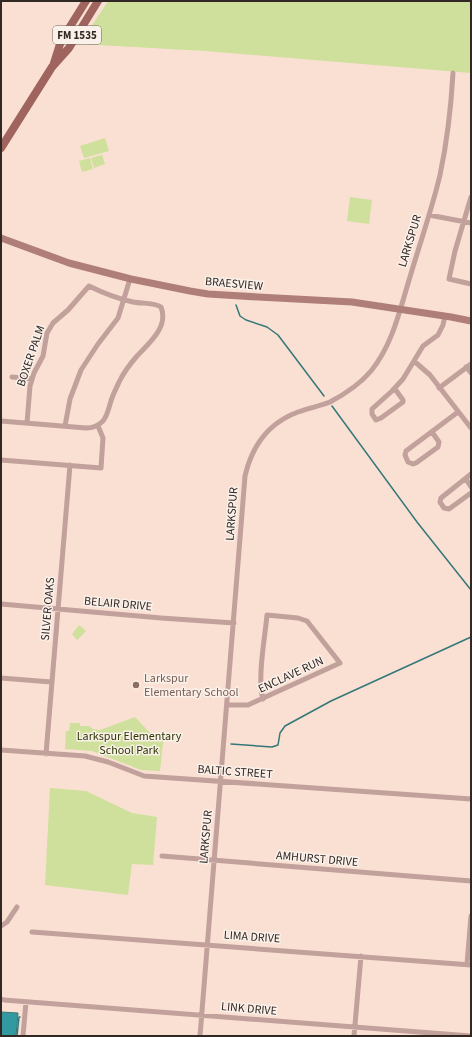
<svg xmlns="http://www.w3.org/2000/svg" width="472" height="1037" font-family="'Source Sans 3',sans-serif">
<rect width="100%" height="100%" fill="#fae0d2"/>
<path fill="#cee09b" d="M108,1H471V73L205,51L80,44Z
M105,138L109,151L84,158L80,146Z
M102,155L105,164L94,168L91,158Z
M90,158L93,169L82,172L79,161Z
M350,197L372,200L369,224L347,221Z
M79,625L86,631L77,640L72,634Z
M135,717L151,734H164L160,771L141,770L92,751L65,749L66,731H69L70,723H80V726H89L93,729L100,730Z
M50,788L86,791L132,813L157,817L153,865L132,864L128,895L45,885Z"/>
<path fill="#3399a0" stroke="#33777a" d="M1,1012L18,1013L16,1036H1Z"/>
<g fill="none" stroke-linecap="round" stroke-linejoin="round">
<path stroke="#33777a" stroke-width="1.5" d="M236,305L240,316L246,320L267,327L278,335L324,396
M332,406L417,522L471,590
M231,744L272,747L278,745L280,733L285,726L331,701L471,637
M17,1036L19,1017H20"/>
<path stroke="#c2a09c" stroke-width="5" d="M471,197L455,251L449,279L471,284
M429,215L471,223
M414,361L430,375L471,428
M466,367L471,373
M12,377L32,379
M439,388L471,364
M395,389L403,400V402L381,418L376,420L372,414V409L392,391L403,379L423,346L438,335L443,325L445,316
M1,421L86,428C93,428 98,426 103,421C108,415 109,406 112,398C114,392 117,387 119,382C124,372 130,364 137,356C149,343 169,327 161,307C154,302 142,304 133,302C115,298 105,294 89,286L68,310L53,323L47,333L43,356L34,373L30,386L27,423
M65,426L70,399L81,370L98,344L118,318L130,279
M432,432L439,442L438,447L416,463L413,464L408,462L405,455L406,451L458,412
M1,460L101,468L103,438L98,426
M471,474L441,498L440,502L444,508L449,509L471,493
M466,479L471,487
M1,604L161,618L234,623
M1,678L51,682
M227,705H248L340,663L307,621L298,618L267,615C265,637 257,679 263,699
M1,750L85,756L108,762L144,776L471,799
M46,754L70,465
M162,856L471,881
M1,926L7,922L17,907
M32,932L471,965
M467,964L471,916
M1,999L4,1000L471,1036
M23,1036L26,1002
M200,1036L245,476C252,446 268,423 298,412C309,408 320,406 330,402C345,394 360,384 371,371C393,344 400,309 410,277C420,243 432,209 440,175C447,142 451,108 453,73
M354,1036L361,956"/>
<path stroke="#af7e79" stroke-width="7" d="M1,238L69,263L131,279L190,291L208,294L258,297L352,302L451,317L471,321"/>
<path stroke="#a0645f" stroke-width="8" d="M54,63L61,41L86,1
M1,148L52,67L69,48L98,1"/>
</g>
<circle fill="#8d6e63" stroke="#fbf1eb" stroke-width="1.5" cx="136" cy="685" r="4"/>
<g text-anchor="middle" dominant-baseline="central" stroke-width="3" stroke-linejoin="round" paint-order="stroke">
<rect fill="#fbf1eb" stroke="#6e645f" stroke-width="1" x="53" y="26" width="48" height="18" rx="3"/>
<g font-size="11" font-weight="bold" fill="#322823">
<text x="77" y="35">FM 1535</text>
</g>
<g font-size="12" fill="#322823" stroke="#fbf1eb">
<text transform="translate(410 241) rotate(-73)">LARKSPUR</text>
<text transform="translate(234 284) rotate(5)">BRAESVIEW</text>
<text transform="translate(31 356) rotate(-71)">BOXER PALM</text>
<text transform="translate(232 514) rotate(-86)">LARKSPUR</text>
<text transform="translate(118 604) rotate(5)">BELAIR DRIVE</text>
<text transform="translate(48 609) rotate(-85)">SILVER OAKS</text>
<text transform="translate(291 675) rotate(-25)">ENCLAVE RUN</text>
<text transform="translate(235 772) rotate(4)">BALTIC STREET</text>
<text transform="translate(206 837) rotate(-85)">LARKSPUR</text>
<text transform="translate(317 859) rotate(5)">AMHURST DRIVE</text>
<text transform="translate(252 937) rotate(4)">LIMA DRIVE</text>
<text transform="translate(249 1009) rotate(5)">LINK DRIVE</text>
</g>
<g font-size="12" fill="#785e54" stroke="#fbf1eb" text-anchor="start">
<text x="144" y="678">Larkspur<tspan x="144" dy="14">Elementary School</tspan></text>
</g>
<g font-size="12" fill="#2c3601" stroke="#fbf1eb">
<text x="129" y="736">Larkspur Elementary<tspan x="129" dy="14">School Park</tspan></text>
</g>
</g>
<rect width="472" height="1037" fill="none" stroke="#322823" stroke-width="4"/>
</svg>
